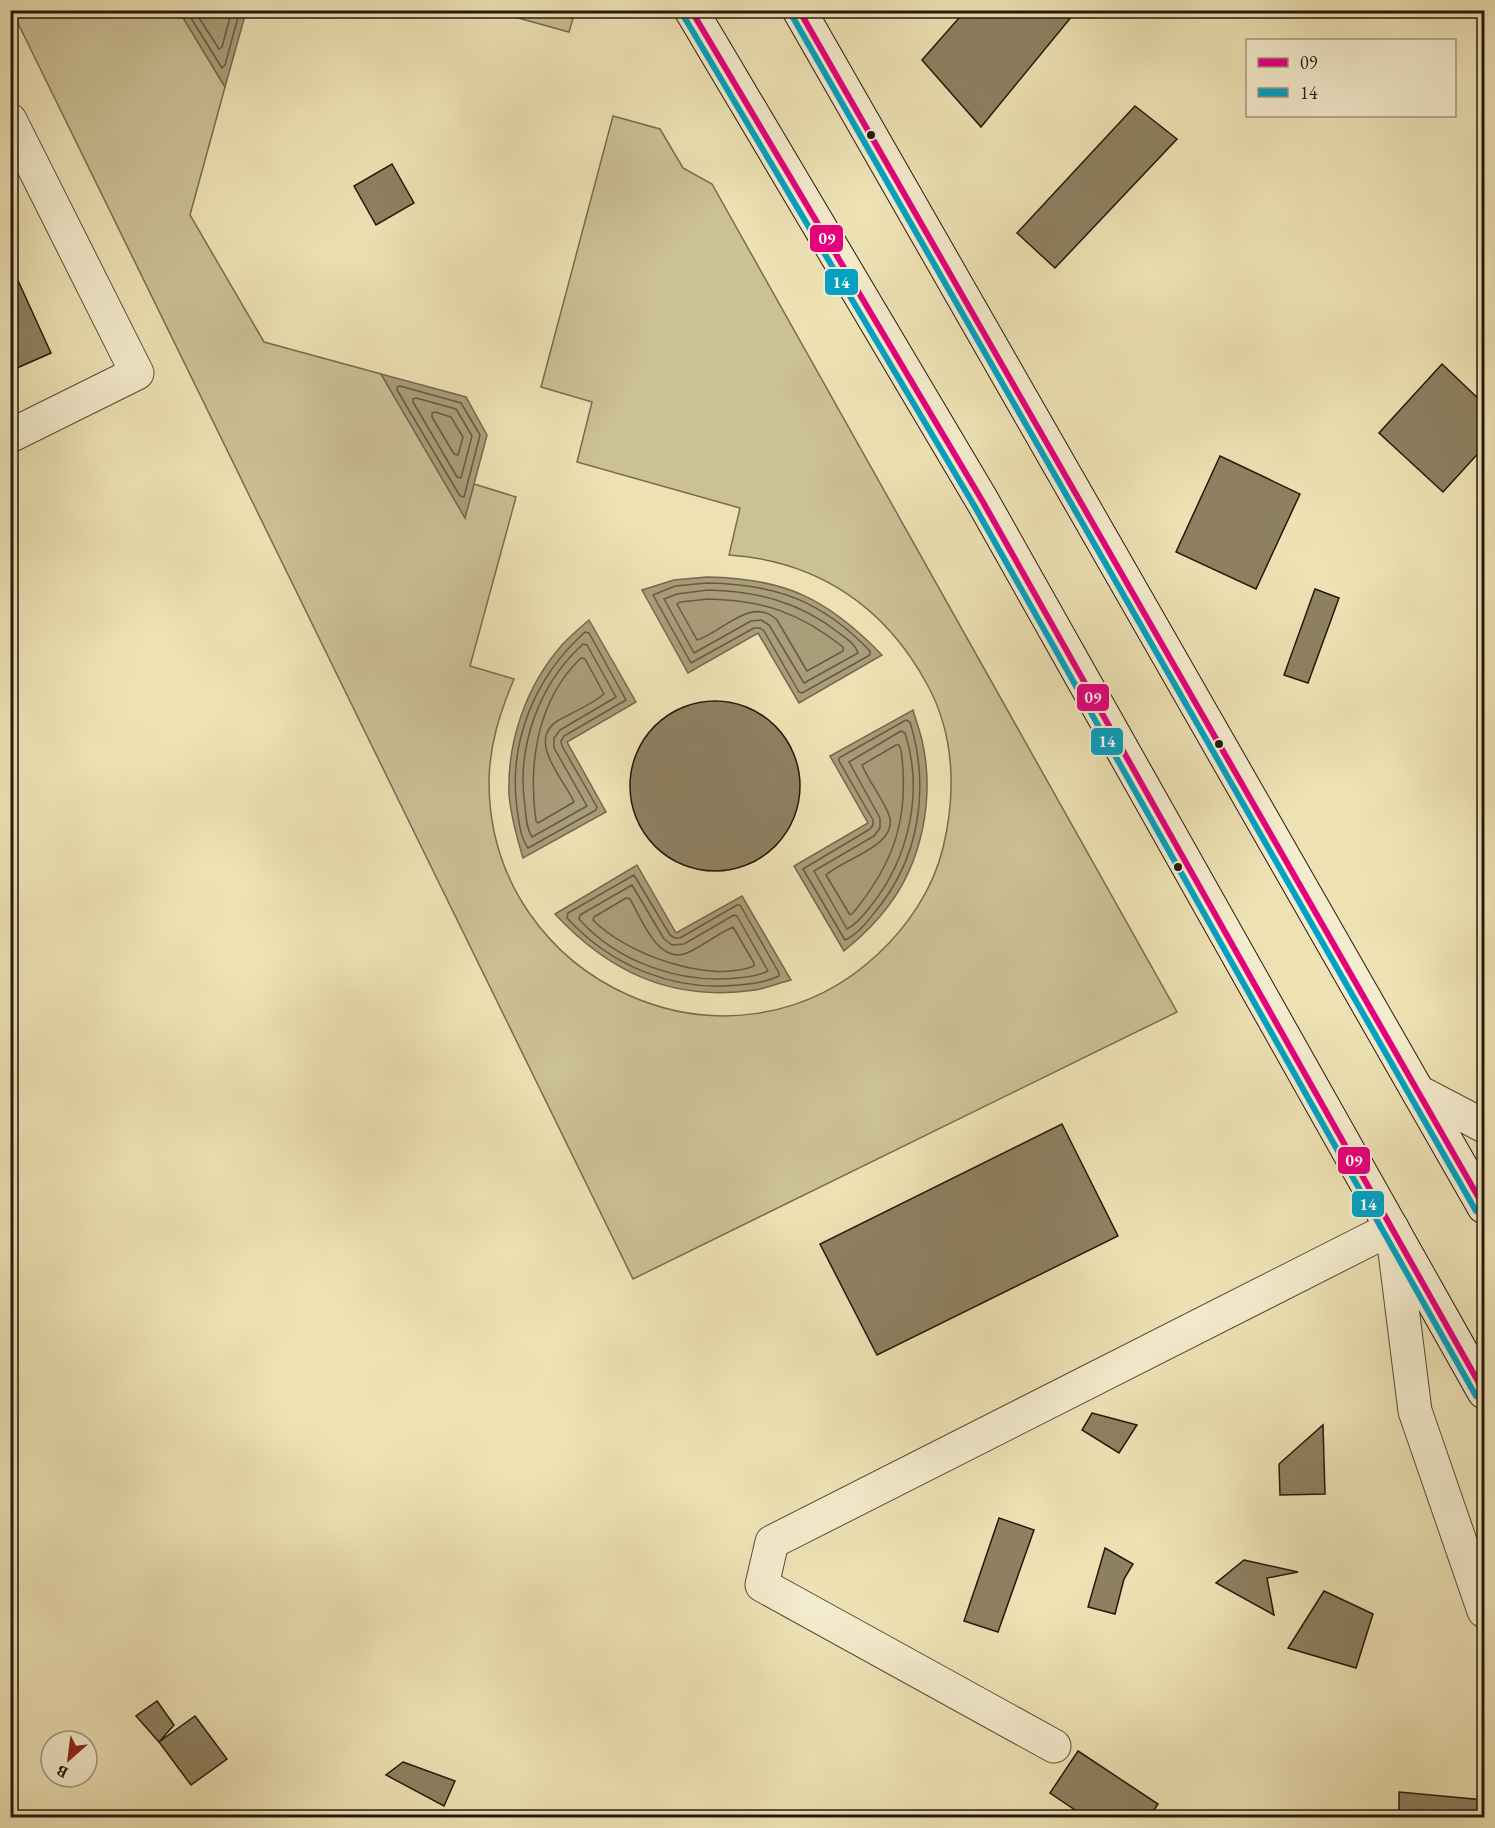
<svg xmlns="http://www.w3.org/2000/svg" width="1495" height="1828" font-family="'EB Garamond',serif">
<rect width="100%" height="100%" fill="#eee2b4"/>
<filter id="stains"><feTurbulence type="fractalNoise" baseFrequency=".00333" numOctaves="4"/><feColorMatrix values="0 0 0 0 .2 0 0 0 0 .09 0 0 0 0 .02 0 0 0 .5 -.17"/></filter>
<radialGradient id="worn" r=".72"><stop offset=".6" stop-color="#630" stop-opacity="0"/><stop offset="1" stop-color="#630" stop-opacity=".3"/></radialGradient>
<path fill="#ccc097" stroke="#786c50" stroke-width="1.5" d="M12,11H179L225,87L190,215L264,342L381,374L465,517L474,484L516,497L470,666L514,679C500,712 489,746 489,783C490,983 731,1092 878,954C908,926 933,889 943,848C956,794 955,736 928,686C886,607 818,561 729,555L740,508L577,462L592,402L541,387L613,116L660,129L683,168L712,184L1177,1012L633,1279Z
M493,11H575L569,32Z"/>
<path fill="#aa9d7a" stroke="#75684d" stroke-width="1.5" d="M244,10L246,12L225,87L179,11Z
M381,374L466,397L487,435L465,518Z
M707,577C785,578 828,599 882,655L799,703L758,633L688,673L642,590L674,580Z
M589,620L636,702L567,742L606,812L523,858C517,838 511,817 509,795C507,741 526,686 562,645C570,636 580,628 589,620Z
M913,710C916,721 921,733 923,745C934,799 922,861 889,905C876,923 861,937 844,951L794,866L868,823L830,756Z
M637,865L676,933L742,896L791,980C779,983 767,988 755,990C673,1002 610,973 555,914Z"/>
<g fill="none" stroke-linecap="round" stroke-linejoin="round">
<path stroke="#685a42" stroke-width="1.5" d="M186,10L222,68L225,65L240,10
M194,10L219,49L222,47L232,10
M400,386L461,403L480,435L464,497L460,496L397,390V387Z
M416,398L456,409L472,436L461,478L457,477L413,402V399Z
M435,412L451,417L463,437L458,455L454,454L432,417V413Z
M707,583C776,584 822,601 870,651V655L802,693L799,692L764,631L760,628H754L691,663L653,595L675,586Z
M708,590C756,591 800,602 839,633C846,638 855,644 858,653L804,683L769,625L761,620L751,621L694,653L664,599L677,594Z
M708,599C763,600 800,613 843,647V651L807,671L777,620C752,595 721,633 697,640L677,604L680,602Z
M585,632L589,633L626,700L564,736L561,741L562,746L597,807L596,810L528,848C520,837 519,821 517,809C508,741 535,677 585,632Z
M583,644L587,645L616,697L560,730L554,738V748L587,806L532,837C526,828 526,816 525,806C516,747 539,684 583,644Z
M581,658L585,659L604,694C591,705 573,712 559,720C525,740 564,779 574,802L538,823L536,821C528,764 537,700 581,658Z
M906,720L910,722C930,788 920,858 875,912C867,922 857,935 845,940L803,869L870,829L873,825V820L839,761V758Z
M901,731L905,733C924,792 909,859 870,907C864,915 857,924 847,929L814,871L874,836L880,828V818L849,762Z
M896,745H899L901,750C910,816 895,862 853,913L850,915L826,875C843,859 900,845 889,815C882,797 869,782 862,765Z
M634,875L670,935L675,938H680L737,905H740L779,973V976C767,982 753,984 739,985C674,992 611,966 567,918L568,913Z
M632,885L664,939L672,945L684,944L734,915L737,916L768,971C758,976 748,977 737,978C680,984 617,962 579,919L580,915Z
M626,898L630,899C641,918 658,965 687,953C703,946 717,934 733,927L754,963V966C709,984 626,954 593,920L594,917Z"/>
</g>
<path fill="#8e8162" stroke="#25180a" stroke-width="1.5" d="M966,10H1077L981,127L922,60Z
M1135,106L1177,139L1055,268L1017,233Z
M392,164L414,203L376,225L354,186Z
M10,263L51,353L10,371Z
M1442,364L1484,404V447L1443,492L1379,433Z
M1220,456L1300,494L1256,589L1176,552Z
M1315,589L1339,598L1308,683L1284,675Z
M630 786a85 85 0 1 1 170 0a85 85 0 1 1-170 0Z
M1062,1124L1118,1236L877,1355L820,1244Z
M1092,1413L1137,1425L1119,1453L1082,1430Z
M1323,1425L1325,1494L1280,1495L1279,1464Z
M999,1518L1034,1530L998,1632L964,1621Z
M1105,1548L1133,1564L1124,1579L1115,1614L1088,1607Z
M1244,1560L1298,1572L1267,1578L1274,1615L1216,1583Z
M1324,1591L1373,1614L1356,1668L1288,1648Z
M157,1701L174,1725L159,1742L136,1716Z
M195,1716L227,1759L191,1785L159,1742Z
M1078,1751L1158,1804L1149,1818H1087L1050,1793Z
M403,1762L455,1781L444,1806L386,1775Z
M1399,1792L1484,1800V1818H1399Z"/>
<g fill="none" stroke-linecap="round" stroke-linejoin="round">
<g stroke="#574a34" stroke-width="35">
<path id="minor" d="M10,120L137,373L10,436
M1419,1092L1484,1126
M1054,1746L762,1585L772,1542L1392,1228L1415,1411L1484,1611"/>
</g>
<g stroke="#25180a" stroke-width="35">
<path id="secondary" d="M691,10L983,502L1484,1392
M799,10L1484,1207"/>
</g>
<use href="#minor" stroke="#f4ecce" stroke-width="33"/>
<use href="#secondary" stroke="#f4ecce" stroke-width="33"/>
<g stroke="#f4ecce" stroke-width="10">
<path id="bus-1" d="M691,10L983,502L1484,1392
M799,10L1484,1207"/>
</g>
<g stroke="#f4ecce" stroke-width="10">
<path id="bus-2" d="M791,14L1476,1211
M683,15L975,507L1476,1396"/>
</g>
<use href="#bus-1" stroke="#e5007d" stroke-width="6"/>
<use href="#bus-2" stroke="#02a2c4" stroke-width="6"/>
</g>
<g fill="#25180a" stroke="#f4ecce" stroke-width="2">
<circle cx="871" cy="135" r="5"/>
<circle cx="1219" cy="744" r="5"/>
<circle cx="1178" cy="867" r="5"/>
</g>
<g stroke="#f4ecce" stroke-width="2">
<rect x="809" y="224" width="35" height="29" rx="6" fill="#e5007d"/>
<rect x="824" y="268" width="35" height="28" rx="6" fill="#02a2c4"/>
<rect x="1076" y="683" width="34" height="29" rx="6" fill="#e5007d"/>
<rect x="1090" y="727" width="34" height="29" rx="6" fill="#02a2c4"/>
<rect x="1337" y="1146" width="34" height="29" rx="6" fill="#e5007d"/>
<rect x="1351" y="1190" width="34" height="28" rx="6" fill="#02a2c4"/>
</g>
<g font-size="16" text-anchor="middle" font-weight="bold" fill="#fff">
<text x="827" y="244">09</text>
<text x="841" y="288">14</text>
<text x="1093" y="703">09</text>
<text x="1107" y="747">14</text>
<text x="1354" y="1166">09</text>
<text x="1368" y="1210">14</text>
</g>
<rect width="1495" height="1828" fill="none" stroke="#eee2b4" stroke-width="36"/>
<rect x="12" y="12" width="1471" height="1804" fill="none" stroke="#25180a" stroke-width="3"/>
<rect x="18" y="18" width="1459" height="1792" fill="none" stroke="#25180a" stroke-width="1.5"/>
<rect x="1246" y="39" width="210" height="78" fill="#f4ecce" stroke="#a19780" stroke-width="1.5"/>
<rect x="1258" y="58" width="30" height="9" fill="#e5007d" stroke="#a19780" stroke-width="1.5"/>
<text x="1300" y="69" font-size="18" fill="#25180a">09</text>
<rect x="1258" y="88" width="30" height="9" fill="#02a2c4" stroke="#a19780" stroke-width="1.5"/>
<text x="1300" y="99" font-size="18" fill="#25180a">14</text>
<g transform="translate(69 1759) rotate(208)"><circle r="28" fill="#f4ecce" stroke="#a19780" stroke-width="1.5"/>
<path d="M0-4.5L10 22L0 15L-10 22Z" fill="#8f2418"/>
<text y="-9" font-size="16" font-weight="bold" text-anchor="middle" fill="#25180a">B</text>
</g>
<rect width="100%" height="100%" filter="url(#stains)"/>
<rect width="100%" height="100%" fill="url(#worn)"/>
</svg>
